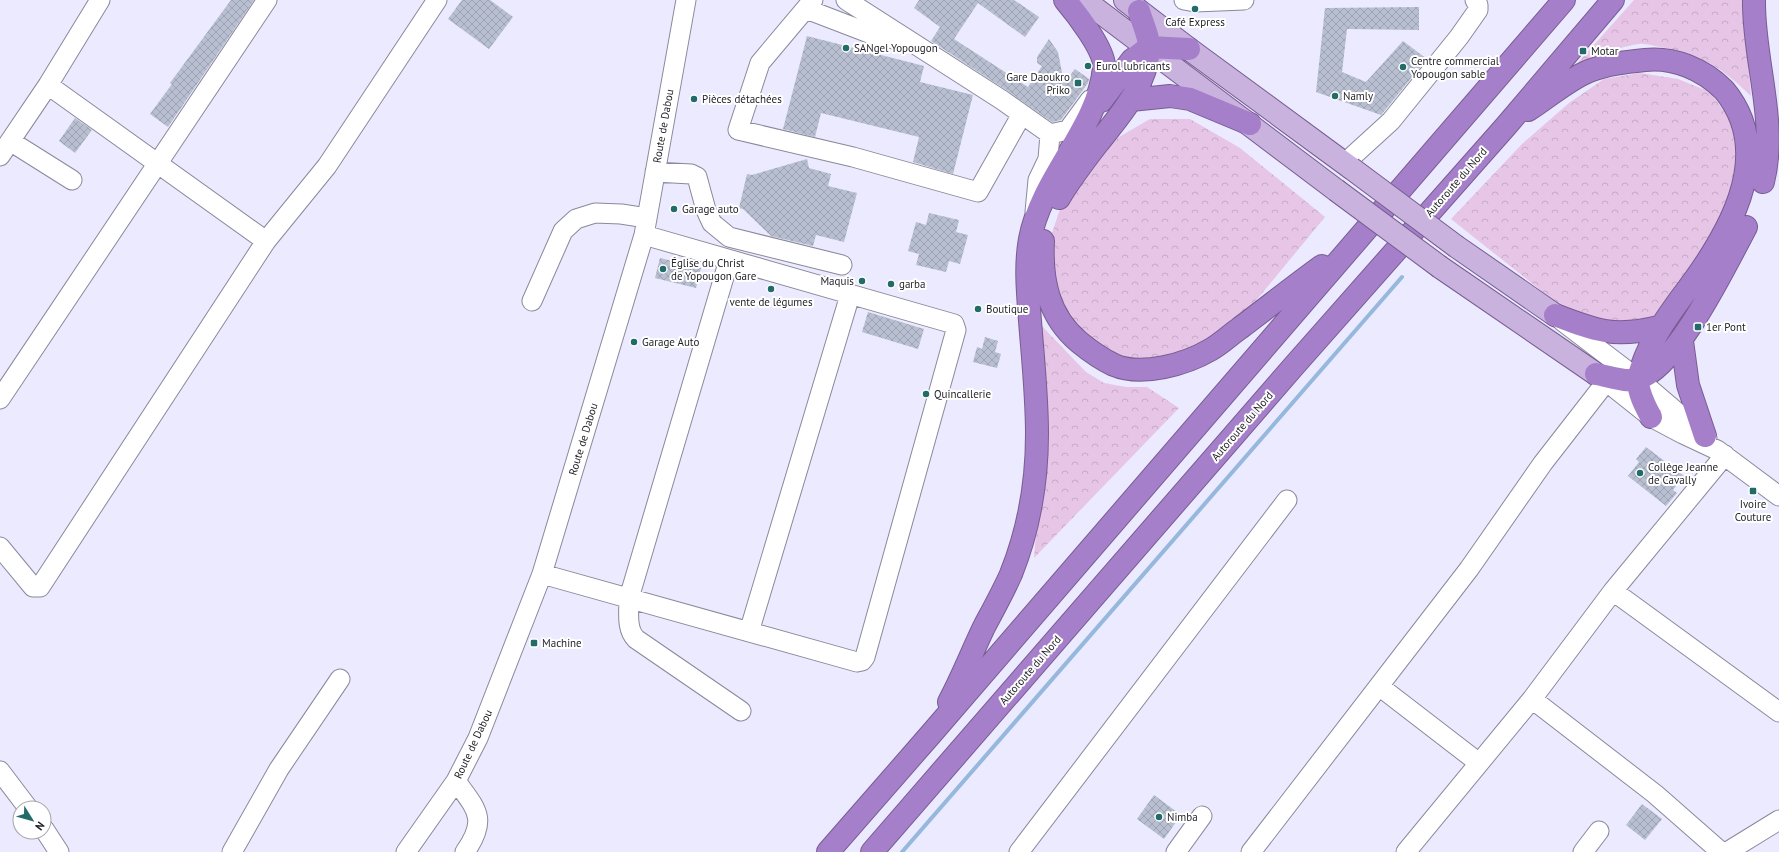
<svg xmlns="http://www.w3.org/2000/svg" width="1779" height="852" font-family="'PT Sans',sans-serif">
<defs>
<pattern id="forest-crowns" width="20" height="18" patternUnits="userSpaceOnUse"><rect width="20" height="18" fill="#e7c5e6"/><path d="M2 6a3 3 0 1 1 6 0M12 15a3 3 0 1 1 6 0" fill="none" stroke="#c6a9c5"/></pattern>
<pattern id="building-cross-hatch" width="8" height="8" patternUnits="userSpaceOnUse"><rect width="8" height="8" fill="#b8bfd1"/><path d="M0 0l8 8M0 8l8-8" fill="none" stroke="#9ea4b3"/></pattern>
</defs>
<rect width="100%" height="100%" fill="#ebeafe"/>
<path fill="url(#forest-crowns)" d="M1634,0H1743L1751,96C1722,68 1701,53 1660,47C1653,46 1645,43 1639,44C1620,46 1593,59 1575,66Z
M1640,73L1678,79L1710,92L1731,121L1742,153V187L1670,304L1650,322L1620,326L1563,308L1451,219L1522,144L1569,103L1604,79Z
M1150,119H1190L1240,148L1325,217L1240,320L1205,345L1136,364L1092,346L1056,298L1051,236L1062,203L1094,162L1119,137Z
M1037,321L1086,372L1104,383L1126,387H1147L1179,408L1034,558L1041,474Z"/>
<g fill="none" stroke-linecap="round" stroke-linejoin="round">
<path stroke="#95b8dc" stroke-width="4" d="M902,852L1402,277"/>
</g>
<path fill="url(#building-cross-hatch)" d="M231,0H254L168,127L150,114L172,84L170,83Z
M462,0H490L513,17L489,49L448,19Z
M919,0H1014L1039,17L1025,37L978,3L954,39L1028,87L1042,66L1037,63V57L1049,39L1058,52L1064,83L1075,69L1089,79L1088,83L1061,120L1052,122L1008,91L931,41L940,27L914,8Z
M1419,7V30L1347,29L1342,72L1366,82L1403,41L1427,59L1381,115L1316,92L1325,8Z
M807,36L924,66L920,82L973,95L953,174L913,162L919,137L821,113L815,137L783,129Z
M75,118L92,130L75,153L59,141Z
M807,159L809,168L831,174L828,186L857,193L844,242L816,235L813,246L771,236L743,209L739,208L747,174L752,175Z
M929,213L959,220L956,232L968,235L960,264L949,261L946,272L916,265L919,254L908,251L916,222L926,225Z
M660,258L701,268L696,288L655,278Z
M868,312L924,329L918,349L862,332Z
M985,337L998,341L995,352L1001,354L997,368L973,362L977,347L982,349Z
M1646,447L1684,476L1673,490L1677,493L1666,506L1628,476L1639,462L1636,459Z
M1154,795L1181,815L1164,839L1137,819Z
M1642,804L1662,819L1645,840L1626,825Z"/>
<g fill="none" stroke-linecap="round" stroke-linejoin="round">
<g stroke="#8a899b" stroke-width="21">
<path id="minor" d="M813,0L760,63L738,130L853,157L978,192L1022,114
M846,0L1002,100L1050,134
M1184,0L1195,2L1244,0
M806,9L879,37L905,40
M48,85L266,241
M1050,134L1068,130L1090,100
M10,141L72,180
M0,156L48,85L100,0
M1345,163L1391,121L1459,37L1478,10V5L1475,0
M655,172L691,174L697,177L706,210L712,223L729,237L842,265
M1035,212L1038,180L1048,159L1050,134
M729,260L629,598C629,612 626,629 636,639L741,711
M532,301L563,231L576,219L595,213L621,214L647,218
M1562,321L1638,379L1707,438
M1597,374L1651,417L1683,434L1717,450L1779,496
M0,399L267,0
M0,547L33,587H40L266,241L327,166L437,0
M542,574L857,662L862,661L865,657L956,330L954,324L644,235
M1613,591L1779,712
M749,632L850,295
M1379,686L1479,763
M1532,699L1655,794L1721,852
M0,771L28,808
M456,781C477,810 488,819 465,852
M44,829L59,852
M232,852L279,769L340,679
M406,852L456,781L478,738L542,574L644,235L686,0
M1019,852L1287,500
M1176,852L1202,816
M1251,852L1469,569L1543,463L1606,382
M1406,852L1532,699L1613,591L1725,455
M1583,852L1599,831
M1727,852L1779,820"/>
</g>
<g stroke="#775d91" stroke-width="24">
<path id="major" d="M1084,0L1336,190
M1125,0L1189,49L1351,168
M1457,247L1555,315
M1440,267L1596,374"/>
</g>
<g stroke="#775d91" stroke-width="24">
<path id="highway" d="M1754,0C1753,60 1778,121 1763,182
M1131,100L1170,96L1190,99L1250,124
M1101,101L1132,60L1149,47L1189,49
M1528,110C1547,98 1569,79 1589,71C1607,64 1626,62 1645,60C1674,57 1703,69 1724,90C1779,156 1725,241 1681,298C1665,320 1651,340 1642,366C1641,370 1638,375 1638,380C1638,393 1645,406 1651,417
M1059,198C1071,178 1084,161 1098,143C1120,115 1146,87 1149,49C1150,38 1142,22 1139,11
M1043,241C1041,280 1048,316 1079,342C1090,351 1101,359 1114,365C1142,377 1186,364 1210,350C1221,344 1230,335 1240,328C1267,308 1294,286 1322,266
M1555,315C1596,331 1615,338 1659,327
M1682,341L1688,385L1705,436
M1596,374C1608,376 1626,383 1638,379C1677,367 1726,264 1746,227
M949,702C962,678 972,652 984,627C993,610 1003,592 1011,574C1029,529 1037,482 1037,434C1037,396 1033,359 1030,321C1028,294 1025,266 1030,239C1041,178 1099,127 1104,67C1105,50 1076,13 1065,0
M828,852L931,734L1564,0
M872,852L1293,367L1506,126L1613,0"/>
</g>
<use href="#minor" stroke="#fff" stroke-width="19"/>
<use href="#major" stroke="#cab2df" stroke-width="22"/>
<use href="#highway" stroke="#a67fca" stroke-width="22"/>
<g stroke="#775d91" stroke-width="24" stroke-linecap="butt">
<path id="major-bridge" d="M1351,168L1457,247
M1336,190L1440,267"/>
</g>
<use href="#major-bridge" stroke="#cab2df" stroke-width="22"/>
</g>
<g fill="#216c68" stroke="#fff" stroke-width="1.5">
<circle cx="1195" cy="9" r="4"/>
<circle cx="846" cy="48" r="4"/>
<rect x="1579" y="47" width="8" height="8" rx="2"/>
<circle cx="1088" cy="66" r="4"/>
<circle cx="1403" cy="67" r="4"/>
<rect x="1074" y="79" width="8" height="8" rx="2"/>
<circle cx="1335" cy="96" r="4"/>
<circle cx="694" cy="99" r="4"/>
<circle cx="674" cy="209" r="4"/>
<circle cx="663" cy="269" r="4"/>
<circle cx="862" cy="281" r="4"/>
<circle cx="891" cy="284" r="4"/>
<circle cx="771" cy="289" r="4"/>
<circle cx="978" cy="309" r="4"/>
<rect x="1694" y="323" width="8" height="8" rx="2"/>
<circle cx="634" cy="342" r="4"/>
<circle cx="926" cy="394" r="4"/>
<circle cx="1640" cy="473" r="4"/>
<rect x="1749" y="487" width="8" height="8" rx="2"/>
<rect x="530" y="639" width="8" height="8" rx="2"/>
<circle cx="1159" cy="817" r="4"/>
</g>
<g text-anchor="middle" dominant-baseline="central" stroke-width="4" stroke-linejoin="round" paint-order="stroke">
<g font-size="11" fill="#1f1f26" stroke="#fff" text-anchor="start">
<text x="1195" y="22" text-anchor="middle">Café Express</text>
<text x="854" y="48">SANgel Yopougon</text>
<text x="1591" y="51">Motar</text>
<text x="1411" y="61">Centre commercial<tspan x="1411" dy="13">Yopougon sable</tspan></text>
<text x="1096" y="66">Eurol lubricants</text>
<text x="1070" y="77" text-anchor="end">Gare Daoukro<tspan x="1070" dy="13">Priko</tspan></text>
<text x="1343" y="96">Namly</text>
<text x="702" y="99">Pièces détachées</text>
<text x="682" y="209">Garage auto</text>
<text x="671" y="263">Église du Christ<tspan x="671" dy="13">de Yopougon Gare</tspan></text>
<text x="854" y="281" text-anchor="end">Maquis</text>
<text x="899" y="284">garba</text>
<text x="771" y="302" text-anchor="middle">vente de légumes</text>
<text x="986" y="309">Boutique</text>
<text x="1706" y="327">1er Pont</text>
<text x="642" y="342">Garage Auto</text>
<text x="934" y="394">Quincallerie</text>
<text x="1648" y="467">Collège Jeanne<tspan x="1648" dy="13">de Cavally</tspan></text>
<text x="1753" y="504" text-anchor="middle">Ivoire<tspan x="1753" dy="13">Couture</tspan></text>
<text x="542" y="643">Machine</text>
<text x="1167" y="817">Nimba</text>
</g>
<g font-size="11" fill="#1f1f26" stroke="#fff">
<text transform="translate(663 126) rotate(-80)">Route de Dabou</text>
<text transform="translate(1456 182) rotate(-49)">Autoroute du Nord</text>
<text transform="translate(1242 426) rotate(-49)">Autoroute du Nord</text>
<text transform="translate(583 439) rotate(-73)">Route de Dabou</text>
<text transform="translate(1030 670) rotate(-49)">Autoroute du Nord</text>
<text transform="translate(473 744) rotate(-65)">Route de Dabou</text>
</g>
</g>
<g transform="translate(32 820) rotate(127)"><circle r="19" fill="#ffffff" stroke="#a5a5a8"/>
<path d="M0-3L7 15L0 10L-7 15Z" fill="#216c68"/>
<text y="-6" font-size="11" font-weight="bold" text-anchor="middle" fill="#1f1f26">N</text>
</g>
</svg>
